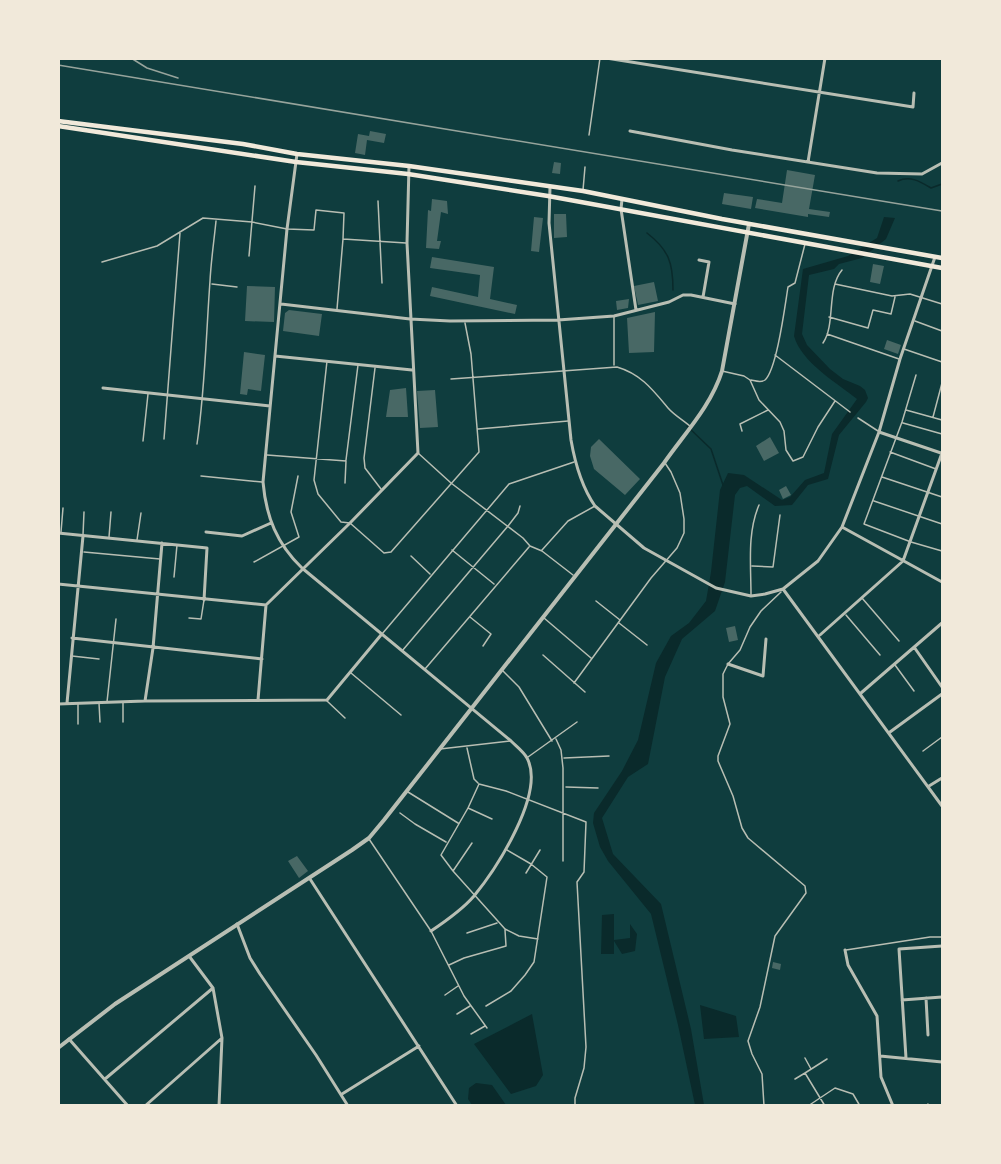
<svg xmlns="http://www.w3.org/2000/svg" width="1001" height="1164" font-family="'Archivo Narrow',sans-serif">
<rect width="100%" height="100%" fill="#0f3d3e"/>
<path fill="#0a2a2b" d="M884,217L895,218L886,239L862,258L839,264L834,269L809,275L802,334L807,345L830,369L843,379L860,386L865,390L868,398L866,402L839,435L828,479L808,485L792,505L775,506L747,486L740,488L735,495L725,582L715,611L682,639L665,677L648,764L628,777L602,818L613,854L661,904L691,1029L704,1105H695L678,1025L651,914L608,861L600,847L593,823L594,813L622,771L638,740L656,663L671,636L689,623L706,601L711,572L720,490L728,473L744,475L782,500L790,497L805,480L824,473L832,434L857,399C837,383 801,362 794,336L803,269L848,256L877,238Z
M614,914V940L630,938V924L637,934L635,951L622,954L614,941V954H601L602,915Z
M700,1005L736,1016L739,1037L704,1039Z
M532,1014L543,1075L536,1086L511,1094L474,1044Z
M476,1083L492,1085L506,1105H472L468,1099L469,1088Z"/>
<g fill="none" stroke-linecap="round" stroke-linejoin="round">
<path stroke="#0a2a2b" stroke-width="1.5" d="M898,181C910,175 921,182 931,188L942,184
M647,233C669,250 673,263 673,290
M687,426L711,449L723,485"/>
</g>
<path fill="#486865" d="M370,131L386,134L384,143L367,140L365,155L355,153L358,134L369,136Z
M554,162L561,163L560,174L552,173Z
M787,170L815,175L809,209L830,212L829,217L808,214V217L755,208L757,199L782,203Z
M724,193L753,197L751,209L722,204Z
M432,199L447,201L448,214L441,212L437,241H441L439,249L426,248L428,210L431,211Z
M554,214H566L567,237L554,238Z
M534,217L543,218L539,252L531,251Z
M432,257L494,267L490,299L517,305L515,314L430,296L432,287L478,297L480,275L430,268Z
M873,264L884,266L880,284L870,282Z
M654,282L658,301L638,305L634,286Z
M247,286L275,287L274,322L245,321Z
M629,299L628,308L617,310L616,301Z
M289,310L322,314L319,336L283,331L285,313Z
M655,312L654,352L629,353L627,318Z
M887,340L901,345L898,354L884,349Z
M244,352L265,355L261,391L248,389L247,395L240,394Z
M406,388L408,417H386L390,390Z
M435,390L438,427L420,428L417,391Z
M770,437L779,453L764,461L756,446Z
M599,439L640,479L625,495L594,469L590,456L591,447Z
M786,486L791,495L783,499L779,490Z
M735,626L738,640L729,642L726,628Z
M297,856L308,871L299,878L288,861Z
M773,962L781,964L780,970L772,968Z"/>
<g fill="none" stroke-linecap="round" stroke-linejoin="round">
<path stroke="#b8beb3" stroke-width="1.5" d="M589,135L600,58
M583,190L585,167
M378,201L382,283
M249,256L255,186
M102,262L157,246L203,218L252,222L287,229L314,230L316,210L344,213L343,239
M212,284L237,287
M835,284L892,296L910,294L942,304
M337,309L343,239L406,243
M829,317L868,328L873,310L891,314L895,297
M915,321L942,331
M827,334L899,359
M823,343C836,324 826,289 842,270
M904,349L942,362
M775,355L850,412
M327,361L314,480L318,494L341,522L350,523L384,553L391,552L479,452L471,354L465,323
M614,365V316
M375,368L364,458L365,468L381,489
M722,371L744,376L750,380L759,400L780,422L784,431L786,450L793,461L803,457L818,427L835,401
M916,375L902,422L864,524L911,542L942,551
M451,379L617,367C641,374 653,390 668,408C674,415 683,420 690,426
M751,380C756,381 761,383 765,380C777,369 785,305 788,287L795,283L805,244
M906,410L942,420
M933,417L942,383
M858,418L878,431
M903,423L942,434
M478,429L568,421
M742,431L740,424L768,410
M164,439L180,233
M143,441L148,394
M197,444C205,390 206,336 210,281C211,261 214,241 216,221
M890,452L936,469
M418,453L451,483L523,538L530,546L542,551L573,575
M267,455L346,461L345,483
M346,460L358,365
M201,476L262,482
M882,477L942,497
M874,501L942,524
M61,532L63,508
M83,535L84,512
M109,537L111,512
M137,540L141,513
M452,550L494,584
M542,550L568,521L595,506
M84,552L160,559
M411,556L430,574
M254,562L299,537L291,512L298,476
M752,566L773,567L780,515
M174,577L177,545
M751,595C751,565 747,533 759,505
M862,598L899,641
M596,601L620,620
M846,615L880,655
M470,617L491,634L483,646
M189,618L201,619L204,600
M544,618L591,658
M619,623L647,645
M382,634L509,484L574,462
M402,651L508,526L518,513L520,506
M543,655L585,692
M72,656L99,659
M895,665L914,691
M425,669L529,547
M502,670L519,687L552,741
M351,673L401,715
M574,683L651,578L677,548L684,533V519L680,493L671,472L665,463
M327,701L345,718
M107,702L116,619
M99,703L100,722
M78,704V724
M123,722V703
M556,739L561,750L563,768V861
M467,748L474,779L478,783
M440,749L510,741
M923,751L942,737
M528,757L577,722
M564,758L609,756
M566,787L598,788
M408,792L458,823
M468,808L492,819
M400,813L415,824L446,842
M369,839L431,931L464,996L487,1028
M453,871L472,843
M526,873L540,850
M467,933L497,923
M538,939L519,936L505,929L453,871L441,855L468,808L479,784L506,791L586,822L584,872L577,882L586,1047L584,1068L575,1098V1106
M846,950L930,937H942
M449,965L464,958L506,946L505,930
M445,995L458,986
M486,1006L511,991L525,975L534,962L547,877L531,864L507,850
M457,1014L470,1006
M471,1034L485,1026
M805,1058L811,1069
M795,1079L805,1073
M928,1104L929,1106
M764,1106L762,1074L752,1054L748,1041L760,1007L775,936L806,893L805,886L748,838L742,828L733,796L718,761V756L730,724L723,697V674L728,664L740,650L750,627L761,611L781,592
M808,1106L835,1088L853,1094L860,1106
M825,1106L805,1073L827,1059"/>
<path stroke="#b8beb3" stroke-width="3" d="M606,58L913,107L914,93
M630,131L732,150L877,173L922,174L942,163
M297,154L287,229L263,482C266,517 277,544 302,568L511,741C516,746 524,752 527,758C546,793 496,869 474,896C462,910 446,921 431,931
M808,162L825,58
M550,187L549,223L571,440C575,463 581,486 595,506L644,548L716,588L751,596L765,594L783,589L818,561L842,527L879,432L900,359L935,257
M622,199L621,209L636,310
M699,260L709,262L703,297
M281,304L410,319L450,321L558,320L614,316L669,302L683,295H691L735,304
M275,356L412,370
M103,388L270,406
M879,432L941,453
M842,527L942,582
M206,532L242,536L271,523
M58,533L207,548L204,600
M58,584L266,605L350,523L418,453L407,243L409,166
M783,589L942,806
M820,635L903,561L942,453
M72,638L262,659
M914,647L942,687
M728,664L763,676L766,639
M861,693L942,623
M258,700L266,605
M145,701L153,648L162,543
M67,703L83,536
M58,704L145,701L327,700L381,635
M890,732L942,694
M929,786L942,778
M310,879L457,1106
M237,924L250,958L260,974L316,1055L348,1106
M845,950L848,965L877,1016L881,1077L893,1106
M189,956L213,988L222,1038L219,1106
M926,998L928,1035
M902,1000L942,997
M69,1039L128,1106
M880,1056L942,1062
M906,1058L899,949L942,946
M105,1079L213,988
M342,1094L419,1046
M145,1106L222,1038"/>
<path stroke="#b8beb3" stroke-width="4" d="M58,1048L115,1004L352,850L369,838L384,820L664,463C685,433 711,406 722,371L749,224"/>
<path stroke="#f1e9da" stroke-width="4.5" d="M58,121L243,144L297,154L409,166L583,191L722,219L942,258
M58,126L296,162L408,174L548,196L942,268"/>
<path stroke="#97a49c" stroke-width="1.5" d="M131,58L147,68L178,78
M58,65L942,211"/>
</g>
<rect width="1001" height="1164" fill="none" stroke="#f1e9da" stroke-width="120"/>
</svg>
